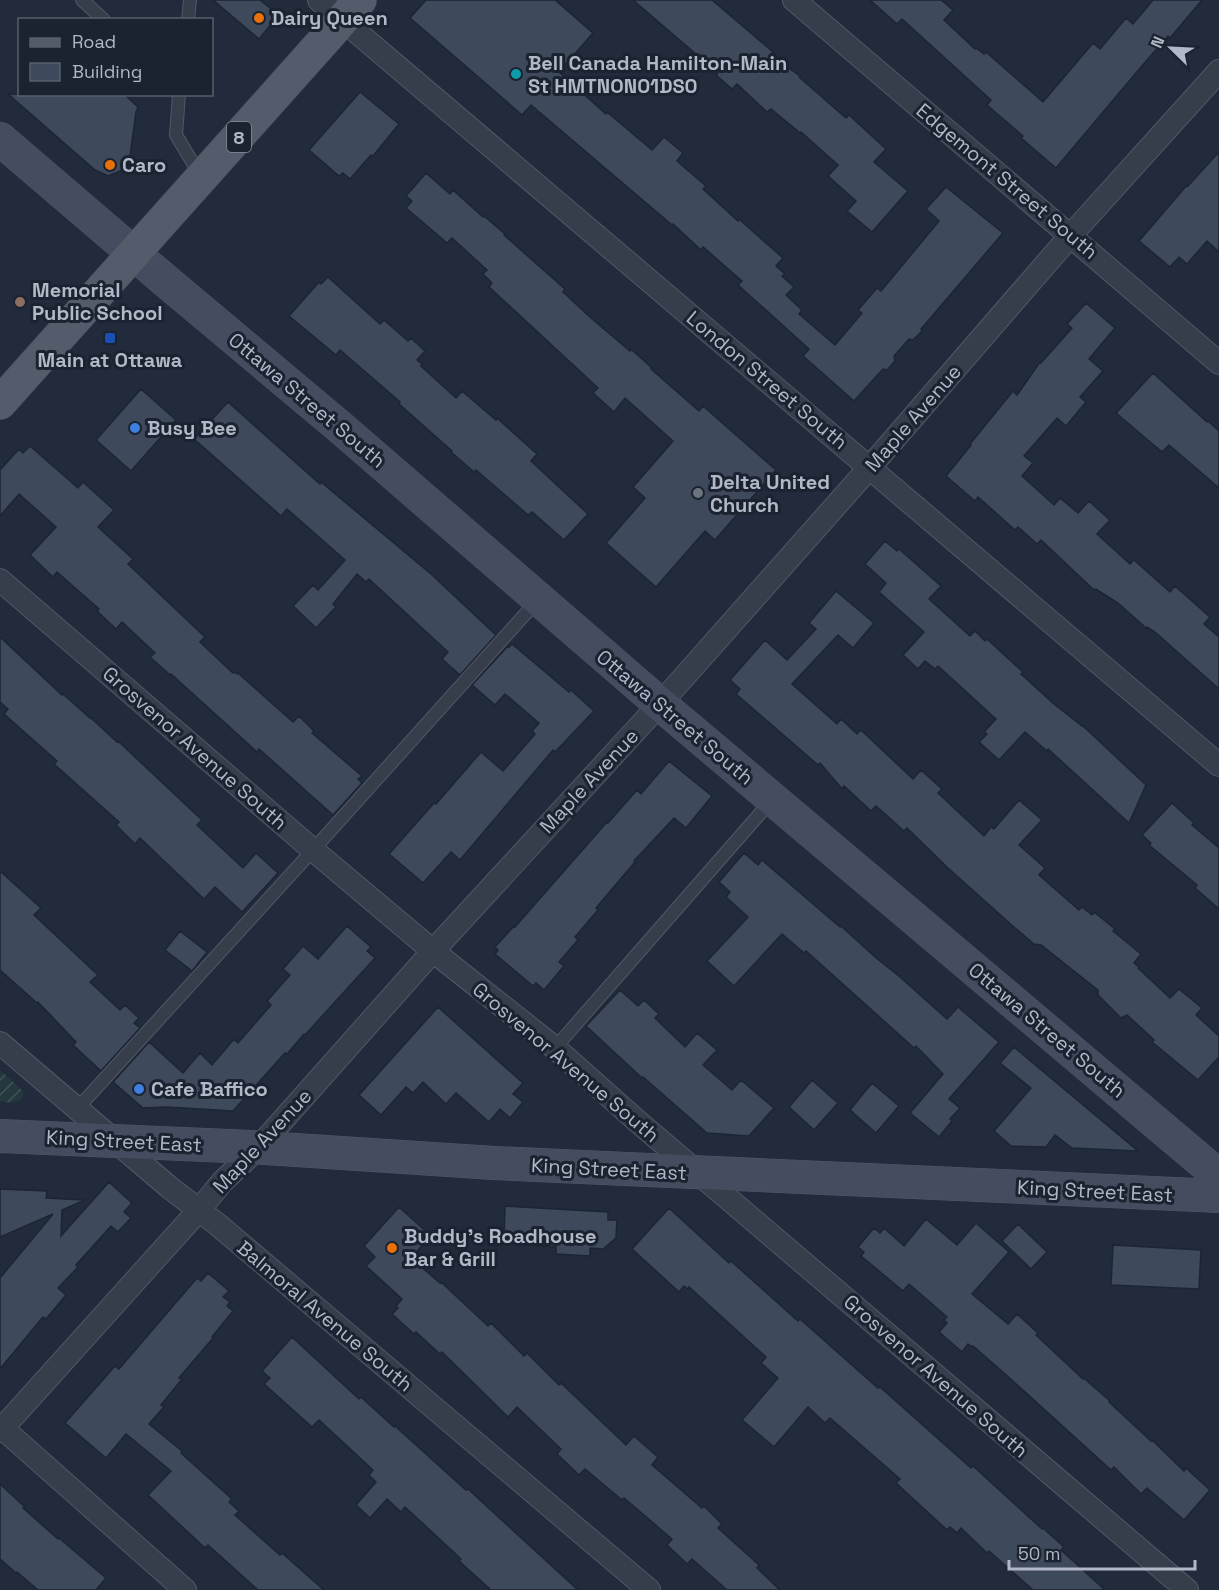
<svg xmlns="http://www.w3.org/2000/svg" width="1219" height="1590" font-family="'Space Grotesk',sans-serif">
<defs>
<pattern id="garden-furrows" width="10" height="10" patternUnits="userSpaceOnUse" patternTransform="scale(1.5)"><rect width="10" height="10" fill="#24383d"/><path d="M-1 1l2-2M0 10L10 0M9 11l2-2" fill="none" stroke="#415358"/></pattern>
</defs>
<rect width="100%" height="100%" fill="#222b3c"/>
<path fill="url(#garden-furrows)" d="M0,1070L23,1091V1096L21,1100L11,1103L0,1101Z"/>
<path fill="#3e495b" stroke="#1d2533" stroke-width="1.5" d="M213,0H260L279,15L259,39Z
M426,0H555L593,33L559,72L606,114L607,112L652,150L664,137L683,153L677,161L706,186L703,189L738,221L739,219L783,258L776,266L785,274L782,276L794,287L786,295L802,310L799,314L835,345L862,313L858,310L877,288L881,291L939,221L926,209L946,187L1003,233L921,329L922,331L913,340L909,339L894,356L895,361L887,370L883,369L854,401L803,356L809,349L738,285L742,281L703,247L701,250L673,224L672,225L531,105L522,115L410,18Z
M633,0H712L773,52L770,55L800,76L799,77L846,118L849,115L886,149L874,162L908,191L872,232L847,211L856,201L828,176L838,165L801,132L800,133L771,109L767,112L737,84L732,89L716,75L718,73Z
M870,0H941L953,10L944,20L975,49L976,48L984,54L986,52L1043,102L1093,43L1100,49L1126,18L1133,24L1153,0H1202L1170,38L1168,36L1141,67L1056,168L1021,138L1023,136L987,105L991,100L902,19L897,24Z
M360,92L399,124L373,156L371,155L350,179L343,173L339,176L309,150Z
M8,94H124L138,107L136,112L130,156L123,170L108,176L95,170Z
M1219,152V252L1207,241L1187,264L1179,257L1170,267L1139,241L1187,185L1188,186Z
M426,173L450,194L453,190L483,217L484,216L505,234L504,235L565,289L563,292L591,318L630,351L631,349L652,368L651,369L699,411L703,406L776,470L715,540L705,531L656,587L606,543L645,498L633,487L673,441L625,398L614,412L593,393L598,388L489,287L492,283L483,274L487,270L452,238L447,243L406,208L412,201L406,196Z
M328,277L380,324L384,320L408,341L411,338L425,351L417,360L422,364L421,366L456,398L462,391L496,420L497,418L537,454L531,461L588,514L564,540L532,512L528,515L476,470L474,472L451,452L452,451L399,404L400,402L340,350L336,355L289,316L319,282L321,284Z
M1086,303L1115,328L1089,359L1103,371L1080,397L1086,402L1066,426L1057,418L1024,456L1033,463L1022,476L1054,505L1060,498L1078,513L1089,501L1110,520L1097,534L1130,564L1134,560L1170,592L1175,586L1210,617L1204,624L1219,637V689L1155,632L1147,627L1146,628L1118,603L1096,589L1094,590L1041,540L1037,544L1018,527L1015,530L978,497L975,501L946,476L971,445L970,444L1013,391L1017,395L1040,362L1041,363L1072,328L1067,324Z
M1153,373L1207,422L1208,421L1219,431V488L1169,445L1162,452L1116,413Z
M141,389L176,420L131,471L96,440Z
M228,402L320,484L321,482L431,574L496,635L460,675L442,659L448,652L369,579L366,582L357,574L333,604L336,607L316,628L293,606L313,585L318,590L345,560L287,509L281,516L194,439Z
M30,446L78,488L83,482L114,510L98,527L133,559L128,564L205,637L200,642L233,673L235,672L237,674L238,673L293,722L299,716L314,731L312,733L362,776L358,779L362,783L333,815L259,749L257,752L171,674L170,675L150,657L155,653L122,622L116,629L97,611L99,609L57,572L53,577L30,555L56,527L19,494L0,516V470L19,449L23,453Z
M885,541L897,551L899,549L941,586L929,599L970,636L975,631L985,641L987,639L1023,672L1021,674L1054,704L1082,726V725L1146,785L1129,823L1048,749L1047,751L1025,732L999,760L979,742L987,734L984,732L996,719L938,666L935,669L925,661L918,669L903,655L924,632L879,592L886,583L865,564Z
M836,591L874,623L853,648L838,635L792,684L837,724L841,719L857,734L861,730L913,779L921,770L942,789L938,793L984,836L991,827L994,829L1019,800L1042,820L1019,845L1045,868L1039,875L1079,910L1082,907L1092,915L1094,912L1115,929L1113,931L1141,954L1134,963L1139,967L1138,968L1170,998L1179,989L1202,1008L1196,1015L1219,1036V1057L1198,1080L1152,1042L1154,1040L1151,1037L1127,1015L1121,1018L1098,995V990L1041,945L1034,944L1015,928L948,868L907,828L904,831L876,806L871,811L844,786L842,789L820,763L818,765L736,694L740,689L730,680L765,640L787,660L816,629L809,623Z
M0,637L62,695L63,694L90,718V717L117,742L118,741L202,820L197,825L243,868L256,853L278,873L242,912L215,887L204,899L140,838L135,844L116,825L119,822L54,764L57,761L4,714L8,709L0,702Z
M512,644L569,692L571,690L594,711L555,752L553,750L460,860L451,852L423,883L389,854L434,803L436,804L481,752L503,771L535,734L532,731L539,723L505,694L495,705L472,685L508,646L509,647Z
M669,761L712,796L686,828L674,818L634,861L635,862L596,908L598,910L575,937L578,940L559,962L564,966L544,990L536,983L533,986L495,954L498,950L495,947L514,926L515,927L607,822L608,823L637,790L641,794Z
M1172,803L1194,823L1192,825L1219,848V909L1195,888L1197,885L1149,845L1151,843L1142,835Z
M744,853L758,865L762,860L840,927L841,926L875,957L900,977L947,1019L958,1007L999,1042L949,1099L960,1108L950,1119L952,1121L939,1137L910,1113L943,1074L916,1046L914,1048L806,951L804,953L782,934L734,986L707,961L748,917L726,897L730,892L719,882Z
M0,871L41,908L34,915L98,975L90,982L120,1010L125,1005L139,1018L134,1023L140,1028L101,1071L73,1045L76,1042L38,1002L37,1003L0,970Z
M347,926L371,947L367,951L375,958L305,1035L304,1034L287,1054L285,1053L233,1111L167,1107L143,1108L113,1082L149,1042L183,1073L200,1053L212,1065L234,1039L238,1043L271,1005L267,1001L290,975L283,969L303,946L318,959Z
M180,931L207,952L192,971L165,950Z
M620,990L638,1006L644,1000L659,1014L655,1018L685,1047L697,1033L717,1050L703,1065L732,1090L741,1080L774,1108L749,1136L707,1133L643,1077L642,1078L586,1026Z
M438,1007L523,1083L513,1094L523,1102L510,1118L500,1109L489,1122L456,1093L446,1104L423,1082L413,1093L406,1087L381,1115L359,1095Z
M1014,1047L1138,1151L1072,1148L1055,1135L1046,1147L1011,1146L994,1131L1031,1088L1000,1063Z
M812,1080L838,1103L814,1130L789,1107Z
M872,1083L899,1106L876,1133L850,1110Z
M109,1182L132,1203L124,1212L131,1218L118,1232L111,1226L76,1265L78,1267L58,1288L66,1295L46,1319L43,1317L0,1369V1278L53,1214L0,1237V1189L47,1191L46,1198L85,1200L62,1210L61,1236Z
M505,1206L608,1212V1220H617L616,1238L603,1249L590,1248V1256L556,1254V1247L504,1243Z
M399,1207L431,1236L411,1258L440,1283L441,1282L488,1326L491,1323L524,1356L527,1353L559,1385L561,1383L626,1445L634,1436L658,1457L652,1465L702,1508L704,1506L722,1524L718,1528L759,1565L757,1568L780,1590H727L692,1559L687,1564L667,1545L672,1539L624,1498L622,1500L585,1469L579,1475L557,1454L561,1449L517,1407L508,1417L442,1352L440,1354L416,1332L414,1334L392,1314L398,1308L396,1306L402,1299L366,1266L375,1257L364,1246Z
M669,1208L729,1263L731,1261L798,1321L800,1319L878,1388L880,1387L971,1468L973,1466L1042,1529L1043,1528L1064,1547L1061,1550L1105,1590H1033L989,1551L987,1553L961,1528L957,1533L950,1527L947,1530L896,1483L900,1479L830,1418L825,1423L808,1407L774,1447L742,1420L778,1378L761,1363L766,1357L689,1287L688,1289L684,1286L679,1292L632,1249Z
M926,1219L957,1245L976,1223L1009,1252L972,1294L1008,1324L1017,1314L1038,1333L1036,1335L1083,1379L1084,1378L1095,1388L1110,1401L1109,1402L1151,1441L1152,1440L1184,1471L1186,1468L1210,1490L1184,1520L1147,1488L1141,1494L1114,1467L1111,1470L1004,1373L973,1346L972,1347L968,1344L962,1352L939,1332L947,1323L944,1320L947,1317L909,1284L903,1291L861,1256L864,1252L858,1247L874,1228L880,1233L884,1228L904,1246Z
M1018,1224L1047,1252L1031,1269L1002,1241Z
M1113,1245L1201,1250L1199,1289L1111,1285Z
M208,1273L229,1291L223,1297L230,1302L227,1306L233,1311L212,1337L213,1338L179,1378L182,1379L161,1405L164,1407L149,1424L182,1451L181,1453L232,1499L229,1502L239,1511L235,1515L280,1555L282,1553L324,1590H258L208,1545L205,1548L148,1495L171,1471L126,1434L106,1458L65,1423L115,1366L119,1369L197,1278L201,1281Z
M292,1337L359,1399L361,1397L394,1427L395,1426L466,1490L468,1489L578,1590H491L459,1561L461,1559L405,1507L401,1512L387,1499L370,1518L356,1505L376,1482L369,1475L373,1470L319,1420L312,1427L264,1384L270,1378L262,1371Z
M0,1484L25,1507L23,1508L58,1539L59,1538L106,1578L96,1590H38L17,1572L16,1573L0,1559Z"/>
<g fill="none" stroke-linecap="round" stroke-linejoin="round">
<g stroke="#515867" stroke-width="14">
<path id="lane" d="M82,0L104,20
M188,20L190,0
M179,94L176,135L200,175
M555,1048L771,801
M77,1109L313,850L537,601"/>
</g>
<g stroke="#515867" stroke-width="24">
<path id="street" d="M319,0L1219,765
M794,0L1219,363
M0,580L313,850L433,951L555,1048L636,1120L1187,1590
M0,1043L169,1187L217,1224L649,1590
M0,1426L185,1590
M0,1431L199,1210L222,1182L258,1148L433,951L660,704L870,467L1071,235L1219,71"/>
</g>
<g stroke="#515867" stroke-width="34">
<path id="secondary" d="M0,139L167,282L341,428L660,704L1219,1176
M0,1136L251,1147L494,1163L1219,1196"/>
</g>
<g stroke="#3f4755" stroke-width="34">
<path id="primary" d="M0,403L360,0"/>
</g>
<use href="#lane" stroke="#363e4c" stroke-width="12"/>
<use href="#street" stroke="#363e4c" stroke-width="22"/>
<use href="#secondary" stroke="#444c5f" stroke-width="33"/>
<use href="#primary" stroke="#545c6c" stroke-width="33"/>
</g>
<g fill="#e8710a" stroke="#1b2331" stroke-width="2">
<circle cx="259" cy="18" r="6"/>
<circle cx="110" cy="165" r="6"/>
<circle cx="392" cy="1248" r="6"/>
</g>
<circle fill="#0f9aa8" stroke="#1b2331" stroke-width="2" cx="516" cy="74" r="6"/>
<circle fill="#8d6e63" stroke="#1b2331" stroke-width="2" cx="20" cy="302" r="6"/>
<rect fill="#1a4fb4" stroke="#1b2331" stroke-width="2" x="104" y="332" width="12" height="12" rx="3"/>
<g fill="#3f7fe0" stroke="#1b2331" stroke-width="2">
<circle cx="135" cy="428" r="6"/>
<circle cx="139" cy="1089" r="6"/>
</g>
<circle fill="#6b7280" stroke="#1b2331" stroke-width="2" cx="698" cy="493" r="6"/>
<g text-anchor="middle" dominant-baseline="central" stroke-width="6" stroke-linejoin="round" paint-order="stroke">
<rect fill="#1b2331" stroke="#848b9b" stroke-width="1.5" x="227" y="122" width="24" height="30" rx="4.5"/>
<g font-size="18" font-weight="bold" fill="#b1b8c8">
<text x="239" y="137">8</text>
</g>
<g font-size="20" font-weight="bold" fill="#b1b8c8" stroke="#1b2331" text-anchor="start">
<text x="271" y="18">Dairy Queen</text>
<text x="528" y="63">Bell Canada Hamilton-Main<tspan x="528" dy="23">St HMTNON01DS0</tspan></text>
<text x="122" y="165">Caro</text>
<text x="32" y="290">Memorial<tspan x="32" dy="23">Public School</tspan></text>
<text x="110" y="360" text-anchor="middle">Main at Ottawa</text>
<text x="147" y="428">Busy Bee</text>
<text x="710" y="482">Delta United<tspan x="710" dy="23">Church</tspan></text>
<text x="151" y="1089">Cafe Baffico</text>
<text x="404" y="1236">Buddy's Roadhouse<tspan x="404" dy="23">Bar &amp; Grill</tspan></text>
</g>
<g font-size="20" fill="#b1b8c8" stroke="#1b2331">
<text transform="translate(1007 181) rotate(40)">Edgemont Street South</text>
<text transform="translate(767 380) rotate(40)">London Street South</text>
<text transform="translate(307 400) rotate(40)">Ottawa Street South</text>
<text transform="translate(913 418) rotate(-49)">Maple Avenue</text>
<text transform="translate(675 717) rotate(40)">Ottawa Street South</text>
<text transform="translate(195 748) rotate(41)">Grosvenor Avenue South</text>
<text transform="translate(589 781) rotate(-47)">Maple Avenue</text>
<text transform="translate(1047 1030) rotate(40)">Ottawa Street South</text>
<text transform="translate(566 1062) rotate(40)">Grosvenor Avenue South</text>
<text transform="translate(124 1141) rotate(3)">King Street East</text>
<text transform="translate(262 1141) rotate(-47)">Maple Avenue</text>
<text transform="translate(609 1169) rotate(3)">King Street East</text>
<text transform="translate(1095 1191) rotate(3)">King Street East</text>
<text transform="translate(325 1316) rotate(40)">Balmoral Avenue South</text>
<text transform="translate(936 1376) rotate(41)">Grosvenor Avenue South</text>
</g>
</g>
<rect x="18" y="18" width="195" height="78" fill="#1b2331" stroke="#575f6d" stroke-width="1.5"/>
<rect x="30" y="38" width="30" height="9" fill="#545c6c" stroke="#575f6d" stroke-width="1.5"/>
<text x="72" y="48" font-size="18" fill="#b1b8c8">Road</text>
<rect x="30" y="63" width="30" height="18" fill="#3e495b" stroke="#575f6d" stroke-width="1.5"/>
<text x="72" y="78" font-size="18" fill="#b1b8c8">Building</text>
<g transform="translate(1171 48) rotate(294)" stroke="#1b2331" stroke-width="4.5" paint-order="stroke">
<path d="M0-4.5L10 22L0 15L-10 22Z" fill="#b1b8c8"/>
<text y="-9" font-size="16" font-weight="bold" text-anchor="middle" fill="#b1b8c8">N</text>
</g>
<path d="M1009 1560v9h186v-9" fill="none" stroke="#b1b8c8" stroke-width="3"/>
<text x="1018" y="1560" font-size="18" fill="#b1b8c8" stroke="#1b2331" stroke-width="4.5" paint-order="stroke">50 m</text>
</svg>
